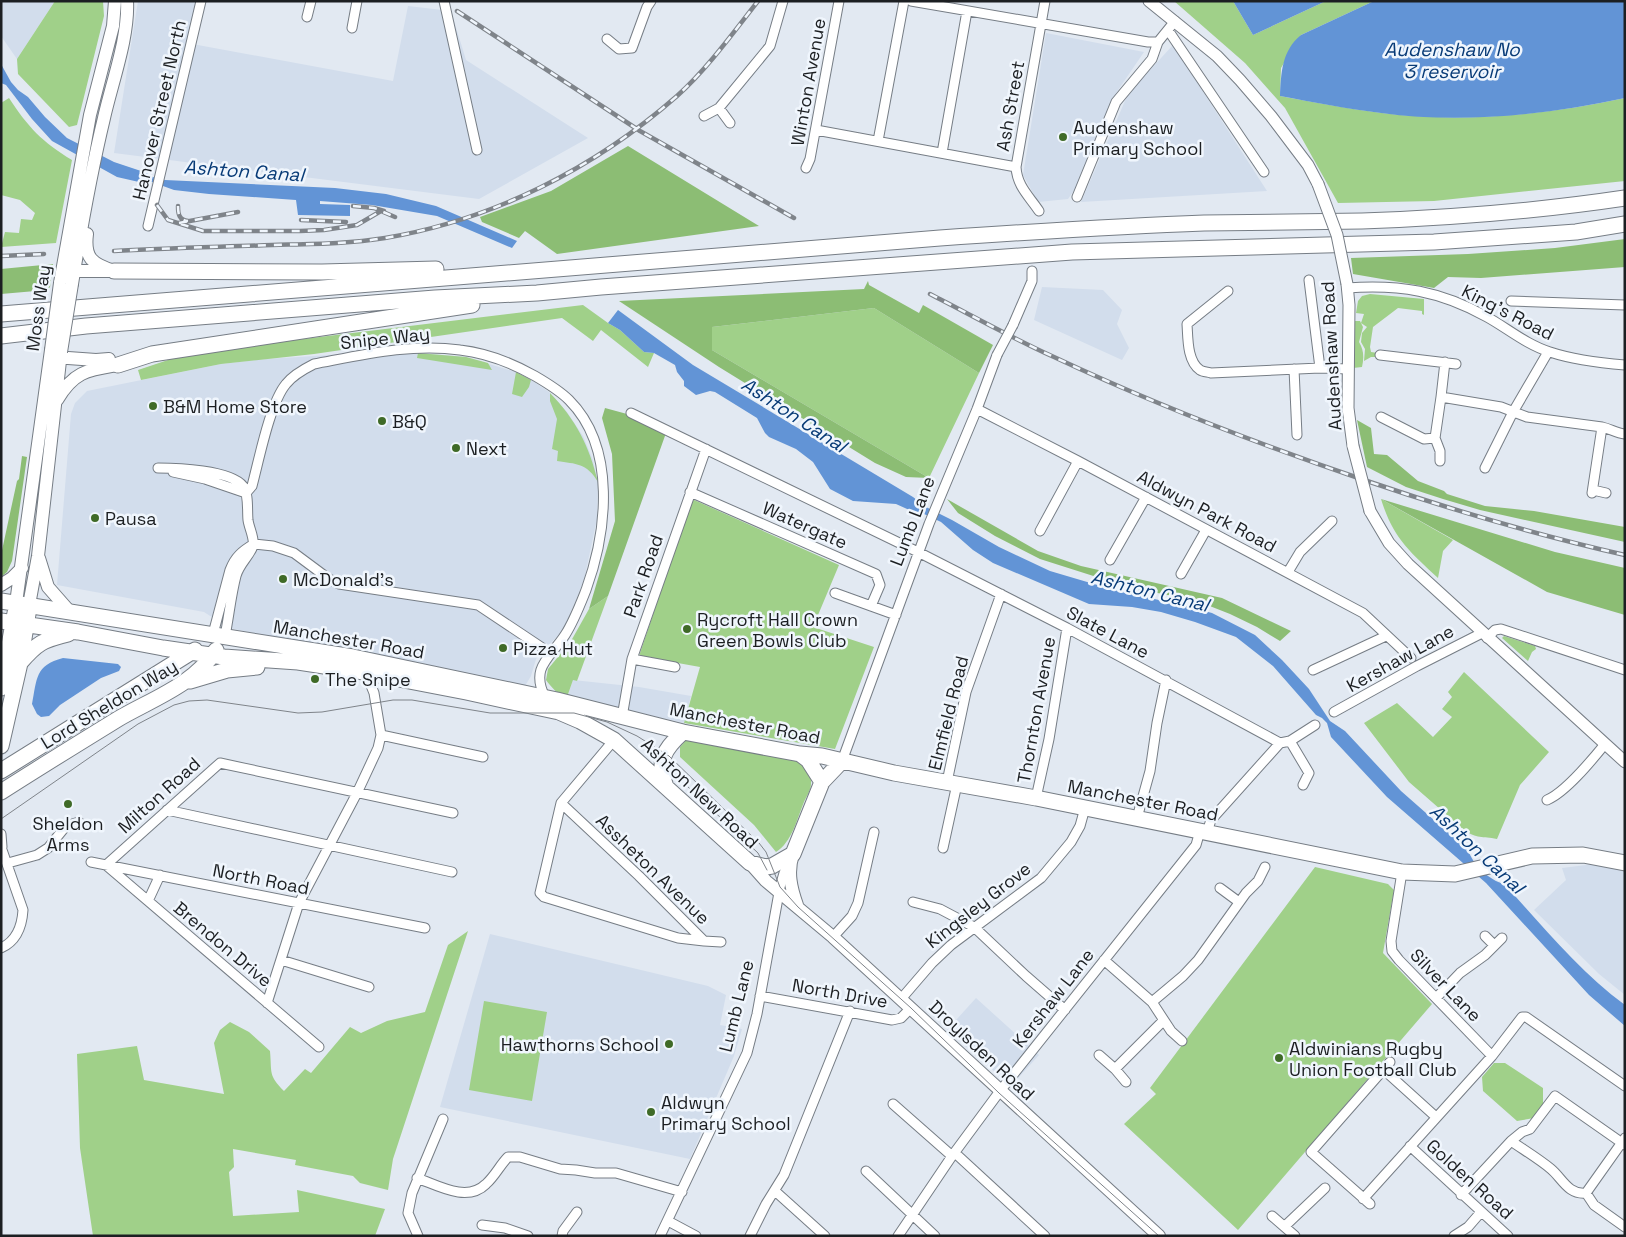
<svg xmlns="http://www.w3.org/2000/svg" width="1626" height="1237" font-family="'Space Grotesk',sans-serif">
<rect width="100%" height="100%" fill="#e2e9f2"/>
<path fill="#d2ddec" d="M1,1H55L17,59L1,36Z
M138,1H196L187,43L393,81L408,6L451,11L466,60L588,138L479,199L114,153Z
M1046,33L1144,52L1112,99L1077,186L1068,199L1038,202L1023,175Z
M1173,45L1267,191L1081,202L1128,94Z
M1042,287L1103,290L1122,310L1117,324L1129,348L1122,360L1034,320Z
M394,351L466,357L516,372L531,380L549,392L567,412L583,436L593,460L598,482L597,519L584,580L564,629L536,659L531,676L525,686L518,688L229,628L204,612L57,585L71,414L75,403L87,391L221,364L266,359Z
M573,680L639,687L691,696L684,723L567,697Z
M1594,864L1625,871V995L1599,974L1534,910L1566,880L1562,868Z
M490,934L708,986L726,995L720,1025L742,1029L734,1056L690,1159L440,1107Z
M976,998L1039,1055L1011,1086L947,1030Z"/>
<path fill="#a0d089" d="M55,1H103L104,16L77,125L69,127L18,74L17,59Z
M1174,1H1233L1253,35L1326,1H1374L1301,35L1281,68L1280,96C1314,102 1348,109 1382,113C1462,123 1546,115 1625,98V181L1434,201L1338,203L1285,108L1245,63Z
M9,98C28,127 42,142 72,160L56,243L1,247L5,232L19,233L21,219L32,220L35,213L20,200L1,195V103Z
M1370,294L1424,299V315L1422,314V311L1398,308L1373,327L1370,347L1371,352L1378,353L1377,357H1371L1364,361L1365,349L1361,342L1362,333L1367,327L1361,323L1364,314L1356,313L1358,301L1362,296Z
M583,305L608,323L620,330L644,352L654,353L648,367L601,330L593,341L562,318L314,354L221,364L141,380L138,370L171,359L253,345Z
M874,308L979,373L929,478L712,350V327Z
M1355,321H1360L1363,327L1359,342C1364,350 1364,358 1362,367L1353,368Z
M418,353L466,357L488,363L492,370L417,358Z
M516,372L531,380L529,387L522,397L512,394Z
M550,393C576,420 589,445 598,482C587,463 576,464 557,461L558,451L552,449L557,419L550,401Z
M692,499L839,565L813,627L874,647L835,749L684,723L700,667L639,656Z
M1381,499L1453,540L1443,551L1438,578C1409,551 1393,538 1381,499Z
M608,596L577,681L573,680L567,697C557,694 552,688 546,680L548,669L571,641L589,609Z
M1504,636L1535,646L1536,649L1532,652L1528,661L1502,638Z
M1464,672L1549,752L1520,785L1497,839C1482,836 1477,839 1464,830L1409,782L1364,723L1397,703L1433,737L1452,717L1442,709L1452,697L1448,692Z
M687,739L796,759C805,764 812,773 811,784C811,790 806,797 804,802C797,819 792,842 776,852L754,825L680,757V747Z
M1315,867L1388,884L1394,890L1383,953L1432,1004L1238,1230L1124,1124L1156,1094L1150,1088Z
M468,931L393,1159L388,1190L360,1183L353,1176L295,1165L296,1160L233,1149L234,1167L229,1172L233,1216L299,1212L297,1190L385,1209L375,1236H93L80,1148L77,1054L137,1046L144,1080L224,1094L214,1043L220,1030L230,1022L249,1032L270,1051C272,1073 268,1075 284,1091L305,1069L311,1073L350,1027L361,1033L387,1021L425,1012L448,945Z
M484,1001L547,1012L532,1101L469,1090Z
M1494,1063H1505L1543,1088V1104L1534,1118L1517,1121L1483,1091L1482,1077Z"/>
<path fill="#8cbd74" d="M628,146L759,226L557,254L525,231L519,238L482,222L480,217L551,191Z
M1625,239V267L1481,278L1448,277L1434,288L1353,274L1351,258L1468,254L1555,248Z
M53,264L50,287L47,290L1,294V269Z
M868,281L869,285L919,313L923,305L993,345L979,373L874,308L712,327V350L929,478L906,477L875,463L719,367L619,301L864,289Z
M605,408L627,414L666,433L608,596L589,609L615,521L612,454L602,418Z
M1357,420L1371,428L1374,454L1387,455L1418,481L1444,491L1447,494L1485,506L1534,511L1625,527V542L1480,510L1443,499L1406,487L1367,467Z
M22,456L27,457L12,561L7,572L1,577V555L17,481L19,479Z
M947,499L1038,551L1081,566L1222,598L1291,631L1280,641L1257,627L1230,614L1197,601L1128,587L1040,559L995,536L958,513Z
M1381,499L1555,552L1625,568V615L1547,592Z"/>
<path fill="#6294d6" d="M1233,1H1326L1253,35Z
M1374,1H1625V98C1546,115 1461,124 1381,113C1347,109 1313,102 1280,96C1281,73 1282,50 1301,35Z
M1,64L11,82L18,90L28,97L45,117L67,138L114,162L147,173L153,177L165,180L335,188L386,194L436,206L517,241L512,248L437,216L372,205L320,201V204L350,205V216L298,215L296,200L209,194L174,190L152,182H139L117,177L52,141L32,119L6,85L1,83Z
M618,310L693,365L913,497L926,507L952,520L999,547L1050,571L1121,592L1178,604L1212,613L1255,635L1282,660L1309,689L1330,721L1345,731L1401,791L1468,850C1473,865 1489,880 1504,884C1543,926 1579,971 1625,1005V1026L1589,995L1486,883L1387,797L1331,737L1327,723L1322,718L1316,715L1273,666L1236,637L1195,622L1161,612L1132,607L1089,604L993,563L973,550L941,522L922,513H916L896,504L853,501L830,489L813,462L796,449L769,437L765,433L757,418L715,392L710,391L696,395L684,386V381L677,372L675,365L654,353L644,352L620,330L608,323Z
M63,658L118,664L121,667L119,671L101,678L60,705L49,716L41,717L37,714L32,704C37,679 35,665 63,658Z"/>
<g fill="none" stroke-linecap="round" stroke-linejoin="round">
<g stroke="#767d85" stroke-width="11">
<path id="street" d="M444,1L477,150
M911,1L1148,42H1158L1175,21
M307,17L311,1
M352,28L357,1
M1168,30L1264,172
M607,39L619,49L632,48L647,7L651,1
M719,108L730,123
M704,116L719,108L770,46L783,1
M816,130L1016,167
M878,141L904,1
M942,153L967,11
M806,168L810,159L839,1
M1077,197L1116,102L1152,59L1158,42
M1039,211C1029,196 1017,186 1016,167L1045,1
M148,226L201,1
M1309,280L1320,368
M1347,288C1399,284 1441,291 1487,317C1507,328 1527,345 1550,352C1574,360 1600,363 1625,365
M1228,291L1187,324C1188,338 1187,361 1200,370C1203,372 1208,372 1211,373L1320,368L1348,369
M1511,301L1625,305
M1013,325L1032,281V271
M1380,355L1456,364
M1294,369L1297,435
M1441,397L1445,362
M977,409L1078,461L1363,613L1411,658
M631,413L920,553L1067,628L1280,743
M1381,417L1424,439L1435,438L1441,397L1501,407L1527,417L1602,427L1592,493
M1602,427C1611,429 1616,433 1625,434
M1435,438L1440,451V461
M158,468C177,468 230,470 243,486C249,494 247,510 248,520C249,528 255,539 253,546C249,557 239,564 236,576C231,595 229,616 225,636
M1485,468L1513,412L1548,352
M173,472L205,479L246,493
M1593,490L1606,493
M690,492L876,574L880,585L871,606
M246,493L252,486C259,460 270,403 286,384C293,375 304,369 314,364C362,355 411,343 460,350C486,353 512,363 535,376C547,383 559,390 569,400C617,448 607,532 586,590C580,605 574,621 565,635C550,658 530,667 545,697
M1040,531L1078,461
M254,544L273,546L294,553L329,579L339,584L478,605L550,653
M1110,560L1146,497
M1288,572L1300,552L1332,521
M1181,574L1206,530
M835,593L896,615
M213,634L230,570C235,557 242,551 254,544
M1487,638L1495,630L1501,629L1625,670
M632,659L675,667
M1313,670L1386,636
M1334,712L1417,666L1482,633
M622,717L632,659L706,449
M381,735L483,757
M1290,741L1309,773L1303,785
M842,761L929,524L977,409L997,355
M947,782L966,692L1001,594
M1036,798L1049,739L1067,628
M1547,800C1566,792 1592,760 1605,744
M561,803L639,876L704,941L678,938L544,897L540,893L561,803L614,740
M167,810L452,872
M1137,818L1150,771L1157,723L1166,680
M1207,832L1211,820L1280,743L1290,741L1315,725
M1,834L2,847
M1,847L23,910C22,926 17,941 1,948
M943,848L957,784
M91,862L425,928
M8,863L37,855L48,848L66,826L79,822
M1402,872L1391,941L1392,951L1399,960L1492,1056
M1220,888L1239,902
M148,901L160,875
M913,902L940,909L974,927L1026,976L1065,1010
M1485,936L1494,945
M833,937L852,916L858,903L874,832
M704,941L721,942
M281,960L369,987
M1104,960L1152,1002L1171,1031L1182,1041
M760,996L892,1020L901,1018L911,1008
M1436,998L1460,973L1485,955L1502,938
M901,999L932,963L951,945L1041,878L1071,842L1080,826L1085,808
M1152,1002L1183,976L1198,960L1246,893L1258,881L1265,867
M267,1003L299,903L357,793L378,748L381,735L374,693L366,673
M319,1047L106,865L220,763L453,813
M1099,1055L1115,1069
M1384,1070L1436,1117
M1126,1082L1115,1069L1163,1021
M893,1104L952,1156
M1511,1141L1522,1132L1530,1129L1555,1096L1625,1145
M1410,1146L1508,1236
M955,1153L1045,1236
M866,1171L935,1236
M417,1178C437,1185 467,1203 486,1184C495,1176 500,1165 508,1157H520L560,1169L576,1170L595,1173H616L682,1192
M775,1191L825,1236
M1586,1193L1594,1205L1625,1227
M1461,1195L1511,1141C1524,1150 1539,1159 1551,1169C1562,1178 1568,1195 1586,1193L1625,1138
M1363,1199L1492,1056L1522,1017H1526L1625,1086
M1370,1204L1311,1152L1390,1062
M1272,1216L1295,1236
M668,1221L696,1236
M482,1225L505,1228L528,1236
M1285,1226L1325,1188
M418,1236L408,1213L412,1193L443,1119
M562,1236L563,1231L577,1212
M660,1236L747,1053L757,1014L780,887L784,873L789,863
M750,1236L766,1204L784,1175L850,1011
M898,1236L952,1156L1000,1091L1196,845L1200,831
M1454,1236L1468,1227L1481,1212"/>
</g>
<g stroke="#767d85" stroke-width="13">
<path id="secondary" d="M1149,1L1217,56L1240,80L1271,116L1308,165L1318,184
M1347,284L1349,305L1348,408L1353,446
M1370,511L1389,543L1408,564L1625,762"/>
</g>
<g stroke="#767d85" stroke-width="14">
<path id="primary" d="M87,234C84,258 92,264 114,271
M66,271H109
M60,283L90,115L113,26L115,1
M72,284C81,228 91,172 104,118C112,82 129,37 127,1
M54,357L96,360L109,359
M57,400C74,371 88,370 118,365
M39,558L48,587L70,612
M1,585L12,578L22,568
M16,603L51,350
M29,605L38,556L61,352
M793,854C787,872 791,888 797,905
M750,863L766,881L833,937L1159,1236"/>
</g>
<g stroke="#767d85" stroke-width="17">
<path id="highway" d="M114,271L322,272L436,269
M1,314L940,238C1028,232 1116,226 1204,223C1256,222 1309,222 1362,221C1450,218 1538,211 1625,198
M1,336L86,326L435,298L537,293L601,287L1072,252L1434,242L1576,232L1625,224
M118,365L152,354L472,305
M1,601L353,657L557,700L683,732L800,754L822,756L894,773L1036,798L1402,872L1455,874L1532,856L1583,855L1625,863
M1,621L78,632L163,648L224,657L298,662L357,671L466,692L559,712L580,721L614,740L750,863L766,867L772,866L793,854L822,782L842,761
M20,663C37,643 43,640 68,634
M190,681L227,670L257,667
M1,688L15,613
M1,746L20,663L28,614
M800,754L808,760L822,782
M1,771L195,650
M666,787C657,761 663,750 683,732
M1,792C40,767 79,743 118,719C152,699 194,685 216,650"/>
</g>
<use href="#street" stroke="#fff" stroke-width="9"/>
<use href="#secondary" stroke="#fff" stroke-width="11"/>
<use href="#primary" stroke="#fff" stroke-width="12"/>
<use href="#highway" stroke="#fff" stroke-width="15"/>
<path stroke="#7f848a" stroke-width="1" d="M641,745L669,769L758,853L767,870
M1,819L138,724L174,705L189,701L207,700L298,713L322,712L393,700H412L490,713H574L607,722L637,736L669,756L759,843L766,852L780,887L798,907L911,1008L999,1093L1159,1236"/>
<g stroke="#7f848a" stroke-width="4.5">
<path id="rail" d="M457,11L640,131L794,218
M157,205L168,220L203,231H300L324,230L357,225L381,211L395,217
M178,206C178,214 179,220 188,221
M353,206L374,208L384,211
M301,220L346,222
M179,223L238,212
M114,251C166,248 219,247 272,245C310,244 348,244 385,238C493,220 595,168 677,96C707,69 733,33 758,1
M1,256L44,254
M930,294C971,315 1012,338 1054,357C1156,405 1261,445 1367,481C1452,510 1537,535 1625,555"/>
</g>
<use href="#rail" stroke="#f0f6fd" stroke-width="2.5" stroke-dasharray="8" stroke-linecap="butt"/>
<g stroke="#767d85" stroke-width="11" stroke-linecap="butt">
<path id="street-bridge" d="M997,355L1013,325"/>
</g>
<g stroke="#767d85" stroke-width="13" stroke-linecap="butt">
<path id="secondary-bridge" d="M1318,184L1337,235L1347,284
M1353,446L1370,511"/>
</g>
<g stroke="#767d85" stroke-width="14" stroke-linecap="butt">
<path id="primary-bridge" d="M51,350L60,283
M61,352L72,284"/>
</g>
<use href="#street-bridge" stroke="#fff" stroke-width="9"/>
<use href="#secondary-bridge" stroke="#fff" stroke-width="11"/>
<use href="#primary-bridge" stroke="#fff" stroke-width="12"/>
</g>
<g fill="#3f6a27" stroke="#f0f6fd" stroke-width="2">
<circle cx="1063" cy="137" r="5"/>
<circle cx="153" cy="406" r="5"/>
<circle cx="382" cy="421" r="5"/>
<circle cx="456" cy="448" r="5"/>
<circle cx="95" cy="518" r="5"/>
<circle cx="283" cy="579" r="5"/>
<circle cx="687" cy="629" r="5"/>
<circle cx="503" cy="648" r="5"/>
<circle cx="315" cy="679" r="5"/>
<circle cx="68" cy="804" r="5"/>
<circle cx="669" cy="1044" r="5"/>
<circle cx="1279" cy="1058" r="5"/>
<circle cx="651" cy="1112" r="5"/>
</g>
<g text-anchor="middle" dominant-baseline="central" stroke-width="5" stroke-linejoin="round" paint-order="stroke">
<g font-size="18" fill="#1c1f22" stroke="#f0f6fd">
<text transform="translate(808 82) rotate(-80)">Winton Avenue</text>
<text transform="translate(1010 106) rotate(-80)">Ash Street</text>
<text transform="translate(159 110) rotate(-77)">Hanover Street North</text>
<text transform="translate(38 308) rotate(-82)">Moss Way</text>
<text transform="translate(1508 312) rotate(27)">King's Road</text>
<text transform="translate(385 338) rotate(-6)">Snipe Way</text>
<text transform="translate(1331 356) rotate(-93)">Audenshaw Road</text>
<text transform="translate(1207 511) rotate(28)">Aldwyn Park Road</text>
<text transform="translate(912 521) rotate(-69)">Lumb Lane</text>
<text transform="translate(805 525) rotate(24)">Watergate</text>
<text transform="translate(643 576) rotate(-71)">Park Road</text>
<text transform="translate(1108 632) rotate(28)">Slate Lane</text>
<text transform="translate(349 639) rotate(10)">Manchester Road</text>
<text transform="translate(1400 658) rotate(-29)">Kershaw Lane</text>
<text transform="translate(109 704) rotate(-31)">Lord Sheldon Way</text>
<text transform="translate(1036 710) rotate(-80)">Thornton Avenue</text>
<text transform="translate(948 713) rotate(-76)">Elmfield Road</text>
<text transform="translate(745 723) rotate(11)">Manchester Road</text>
<text transform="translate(700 793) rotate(43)">Ashton New Road</text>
<text transform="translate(159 795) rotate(-42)">Milton Road</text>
<text transform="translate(1143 800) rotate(11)">Manchester Road</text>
<text transform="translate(653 869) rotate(44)">Assheton Avenue</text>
<text transform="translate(261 879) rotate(11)">North Road</text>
<text transform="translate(978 905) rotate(-38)">Kingsley Grove</text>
<text transform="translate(223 944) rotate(40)">Brendon Drive</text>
<text transform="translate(1446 985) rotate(46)">Silver Lane</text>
<text transform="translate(840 993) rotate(10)">North Drive</text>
<text transform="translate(1053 998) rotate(-52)">Kershaw Lane</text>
<text transform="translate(736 1006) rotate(-76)">Lumb Lane</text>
<text transform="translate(982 1050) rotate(43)">Droylsden Road</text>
<text transform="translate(1470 1179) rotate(42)">Golden Road</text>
</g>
<g font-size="18" fill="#1c1f22" stroke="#f0f6fd" text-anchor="start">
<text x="1073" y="127">Audenshaw<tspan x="1073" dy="21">Primary School</tspan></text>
<text x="163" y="406">B&amp;M Home Store</text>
<text x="392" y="421">B&amp;Q</text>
<text x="466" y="448">Next</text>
<text x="105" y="518">Pausa</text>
<text x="293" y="579">McDonald's</text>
<text x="697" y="619">Rycroft Hall Crown<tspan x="697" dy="21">Green Bowls Club</tspan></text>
<text x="513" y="648">Pizza Hut</text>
<text x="325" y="679">The Snipe</text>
<text x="68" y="823" text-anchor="middle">Sheldon<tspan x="68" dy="21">Arms</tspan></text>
<text x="659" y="1044" text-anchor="end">Hawthorns School</text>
<text x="1289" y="1048">Aldwinians Rugby<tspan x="1289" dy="21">Union Football Club</tspan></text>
<text x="661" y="1102">Aldwyn<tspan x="661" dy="21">Primary School</tspan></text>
</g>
<g font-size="19" font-style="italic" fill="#083b77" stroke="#f0f6fd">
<text x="1452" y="49">Audenshaw No<tspan x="1452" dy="22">3 reservoir</tspan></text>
<text transform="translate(244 171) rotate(4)">Ashton Canal</text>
<text transform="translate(794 415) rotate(33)">Ashton Canal</text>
<text transform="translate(1150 591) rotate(14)">Ashton Canal</text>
<text transform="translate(1477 849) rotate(43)">Ashton Canal</text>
</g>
</g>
<rect width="1626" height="1237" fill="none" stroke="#1c1f22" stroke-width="5"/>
</svg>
